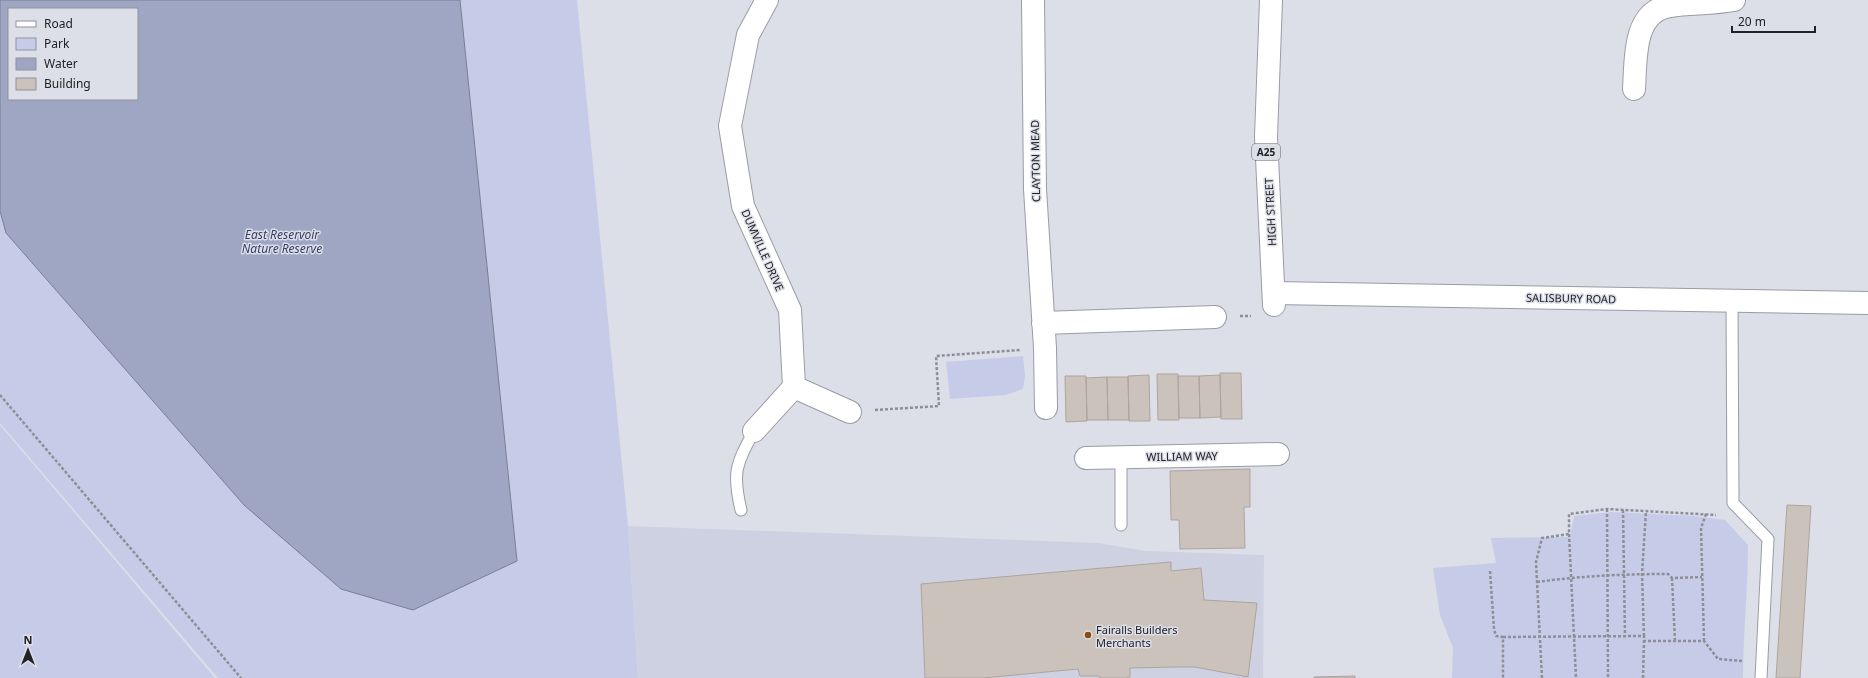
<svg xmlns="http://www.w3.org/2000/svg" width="1868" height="678" font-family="'Noto Sans',sans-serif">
<rect width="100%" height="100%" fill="#dcdee8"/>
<path fill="#ced1e2" d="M628,526L1098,543L1146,551L1264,555L1263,678H638Z"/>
<path fill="#c6cce8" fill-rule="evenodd" d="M0,0H577L628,526L638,678H218L0,423ZM9,9H137V99H9Z
M1023,356L1025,376L1023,389L1005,395L950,399L946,362Z
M0,425L215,678H0Z
M1611,512L1694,516L1725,520L1748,545C1748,589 1743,633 1743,678H1452L1453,648L1440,615L1433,568L1496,563L1491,538L1570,537L1574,516Z"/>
<path fill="#9fa6c3" stroke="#7a7e94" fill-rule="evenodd" d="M0,0H460L517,561L413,610L341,589L244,505L6,233L0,211ZM9,9H137V99H9Z"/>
<path fill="#cac2bb" stroke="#ada49e" d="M1220,373H1241L1242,419H1221Z
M1157,374H1178L1179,420H1158Z
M1149,375L1150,421H1129L1128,376Z
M1220,375L1221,417L1200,418L1199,376Z
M1065,376H1086L1087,421L1066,422Z
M1178,376H1199L1200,418H1179Z
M1107,377H1128L1129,420H1108Z
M1107,377L1108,420H1087L1086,378Z
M1250,469V507H1244L1245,548L1180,549L1179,520H1171L1170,471Z
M1787,505L1811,506L1800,678H1776Z
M1171,562V571L1201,568L1204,600L1257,603L1248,677L1195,667H1176L1130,668V677L1126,678H1100L1099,676H1080L1078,669L983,678H925L921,584Z
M1355,676V678H1314V677Z"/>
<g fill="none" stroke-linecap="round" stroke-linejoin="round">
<g stroke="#9a9ca5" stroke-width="13">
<path id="service" d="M1732,301L1733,503L1768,539L1761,678
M741,510C732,472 736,465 754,431
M1121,525V457"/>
</g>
<g stroke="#9a9ca5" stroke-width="24">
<path id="minor" d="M1033,0L1035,189L1045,348L1046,408
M1634,89C1636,62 1632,11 1670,6C1691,3 1713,4 1734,0
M1274,293L1868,303
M1043,323L1215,317
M794,387L850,412
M754,431L794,387L790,310L743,206L730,126L748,35L767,0
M1086,458L1278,454"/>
</g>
<g stroke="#9a9ca5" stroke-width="24">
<path id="primary" d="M1271,0L1266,137L1274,305"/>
</g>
<path stroke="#8d8e96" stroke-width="2.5" stroke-dasharray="3 2" stroke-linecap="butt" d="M1240,316H1251
M0,395L241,678
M875,410L939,406L936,356L1020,350
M1607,509L1608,678
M1623,510L1625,636
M1569,534L1576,678
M1490,571L1494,629L1496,636L1503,637V678
M1672,578L1675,641
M1537,582C1580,576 1624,574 1668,574L1672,578L1702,577
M1644,636L1642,574L1646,511
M1503,637L1644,636V641H1704L1718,659L1742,661
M1704,641L1701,528L1706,514
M1542,678L1536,562L1542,538L1569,534V514L1607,509L1716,515
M1643,678L1644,641"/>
<use href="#service" stroke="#fff" stroke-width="11"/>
<use href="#minor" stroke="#fff" stroke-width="22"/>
<use href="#primary" stroke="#fff" stroke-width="22"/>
</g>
<circle fill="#8a4c0f" stroke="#dcdee8" stroke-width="1.5" cx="1088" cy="635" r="4"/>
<g text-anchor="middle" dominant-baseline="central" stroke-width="3" stroke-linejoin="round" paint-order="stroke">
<rect fill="#dcdee8" stroke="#5a5a60" stroke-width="1" x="1252" y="144" width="28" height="16" rx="3"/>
<g font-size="10" font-weight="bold" fill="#222226">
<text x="1266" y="152">A25</text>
</g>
<g font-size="11" fill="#222226" stroke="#dcdee8">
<text transform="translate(1035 161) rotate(-91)">CLAYTON MEAD</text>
<text transform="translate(1270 212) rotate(-93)">HIGH STREET</text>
<text transform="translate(763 250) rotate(66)">DUMVILLE DRIVE</text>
<text transform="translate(1571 298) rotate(1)">SALISBURY ROAD</text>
<text transform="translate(1182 456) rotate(-1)">WILLIAM WAY</text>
</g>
<g font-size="11" fill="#222226" stroke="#dcdee8" text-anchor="start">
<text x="1096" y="629">Fairalls Builders<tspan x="1096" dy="13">Merchants</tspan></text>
</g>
<g font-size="12" font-style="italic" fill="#373d68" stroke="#dcdee8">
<text x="282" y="234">East Reservoir<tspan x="282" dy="14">Nature Reserve</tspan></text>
</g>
</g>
<rect x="8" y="8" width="130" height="92" fill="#dcdee8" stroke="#92939a"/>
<rect x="16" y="21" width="20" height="6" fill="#ffffff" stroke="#92939a"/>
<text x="44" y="28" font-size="12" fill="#222226">Road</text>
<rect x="16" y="38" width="20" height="12" fill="#c6cce8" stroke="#92939a"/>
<text x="44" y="48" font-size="12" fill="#222226">Park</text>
<rect x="16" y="58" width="20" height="12" fill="#9fa6c3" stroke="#92939a"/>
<text x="44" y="68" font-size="12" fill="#222226">Water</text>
<rect x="16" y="78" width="20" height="12" fill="#cac2bb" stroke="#92939a"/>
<text x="44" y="88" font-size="12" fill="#222226">Building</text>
<g transform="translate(28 650)" stroke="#dcdee8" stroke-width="3" paint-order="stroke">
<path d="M0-3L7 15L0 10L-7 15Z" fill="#222226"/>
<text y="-6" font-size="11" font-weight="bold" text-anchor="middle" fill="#222226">N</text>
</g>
<path d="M1732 26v6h83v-6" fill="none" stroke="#222226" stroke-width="2"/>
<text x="1738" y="26" font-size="12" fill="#222226" stroke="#dcdee8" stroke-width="3" paint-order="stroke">20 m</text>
</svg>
